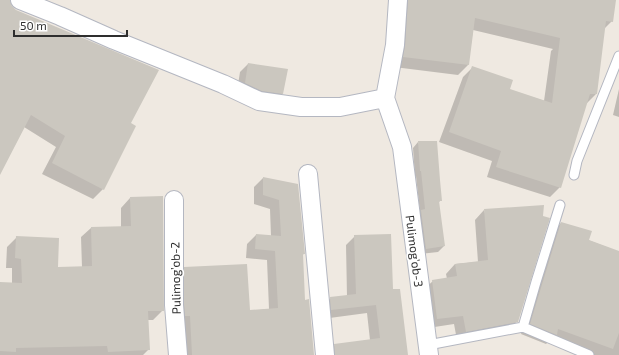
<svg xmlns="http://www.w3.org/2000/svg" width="619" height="355" font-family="'Exo 2',sans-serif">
<rect width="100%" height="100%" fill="#efe9e1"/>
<path fill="#0003" d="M0,0H9L11,7L130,123L103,189L93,199L42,174L56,147L24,127L0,173Z
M400,0H615L612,21L604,29L596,94L586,104L560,187L550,197L487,177L492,161L439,142L463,77L473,67L509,90L544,101L551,51L553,49L473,30L468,65L458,75L394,67Z
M248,64L283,93L274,102L237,91L240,72Z
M619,89V117L613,115Z
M418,142L441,200L438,203L444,246L438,252L420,254L415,216L420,212L416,176L415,177L413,148Z
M263,178L297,185L304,254L302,255L304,301L313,355H183L176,278L185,268L249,311L269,309L267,260L246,258L247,244L256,235L271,236L270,209L254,204V187Z
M130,198L163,310L153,320H147L149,349L143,355H0V283L12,284V268H6L7,247L17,237L57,268L82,267L81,237L91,228L121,227V208Z
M484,210L517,321L508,331L457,340L454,324L428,328L423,290L433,281L447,279L446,274L455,264L478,262L475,220Z
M561,223L588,240L619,252V355H592L551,339L546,344L521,334L551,233Z
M355,236L392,290L407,355H326V354L335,345L370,340L367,313L322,319L321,307L331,298L347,296L346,245Z"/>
<path fill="#cbc7bf" d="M0,0H10L12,6L16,10L159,70L131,123L136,126L104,190L52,163L65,136L31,115L0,175Z
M408,0H616L613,22L606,21L597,94H590L561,188L496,167L501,151L449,132L472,66L513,80L510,89L552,103L560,38L475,18L469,65L403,57L405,46Z
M248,63L288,69L283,94L262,91L245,83Z
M418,141H437L440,180L442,201H439L445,246L426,249L421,210L425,209L421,171H420Z
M263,177L298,184L305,254H303L305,300L309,299L314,355H192L190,316H185L184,305V267L247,264L250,310L278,308L275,251L255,249L256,234L281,236L279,200L263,195Z
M163,196L164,311H148L150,350L108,352L107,346L16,348V352L0,351V282L22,283L21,259L15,258L16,236L59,238L58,267L92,266L91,227L131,226L130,197Z
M544,205L543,216L550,218L518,322L466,332L463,316L437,319L432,280L457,276L455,264L488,260L484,209Z
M561,222L592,231L589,240L619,251V333L613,349L558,329L557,335L530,324Z
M391,234L393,289H400L408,355H335L334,344L380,338L376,305L331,310L330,297L356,294L354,235Z"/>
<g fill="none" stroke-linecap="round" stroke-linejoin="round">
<g stroke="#b4b7c1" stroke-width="11">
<path id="service" d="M574,175L577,161L619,56
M523,327L536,282L560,205
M428,345L523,327L589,355"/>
</g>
<g stroke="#b4b7c1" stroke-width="20">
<path id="minor" d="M20,0L60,16L114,40L223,84L259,101L301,107H340L385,98L395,45L398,0
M385,98L402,147L429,355
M308,174L325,355
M174,200V305L178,355"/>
</g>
<use href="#service" stroke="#fff" stroke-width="9"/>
<use href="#minor" stroke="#fff" stroke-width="18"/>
</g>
<g text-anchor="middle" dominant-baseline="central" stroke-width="3.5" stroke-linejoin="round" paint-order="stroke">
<g font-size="12" fill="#2e2e2e" stroke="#fff">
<text transform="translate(415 251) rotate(83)">Pulimog’ob-3</text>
<text transform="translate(175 278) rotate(-91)">Pulimog’ob-2</text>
</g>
</g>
<path d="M14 30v6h113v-6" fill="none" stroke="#2e2e2e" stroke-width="2"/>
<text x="20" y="30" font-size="12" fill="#2e2e2e" stroke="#ffffff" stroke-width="3" paint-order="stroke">50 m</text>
</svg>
